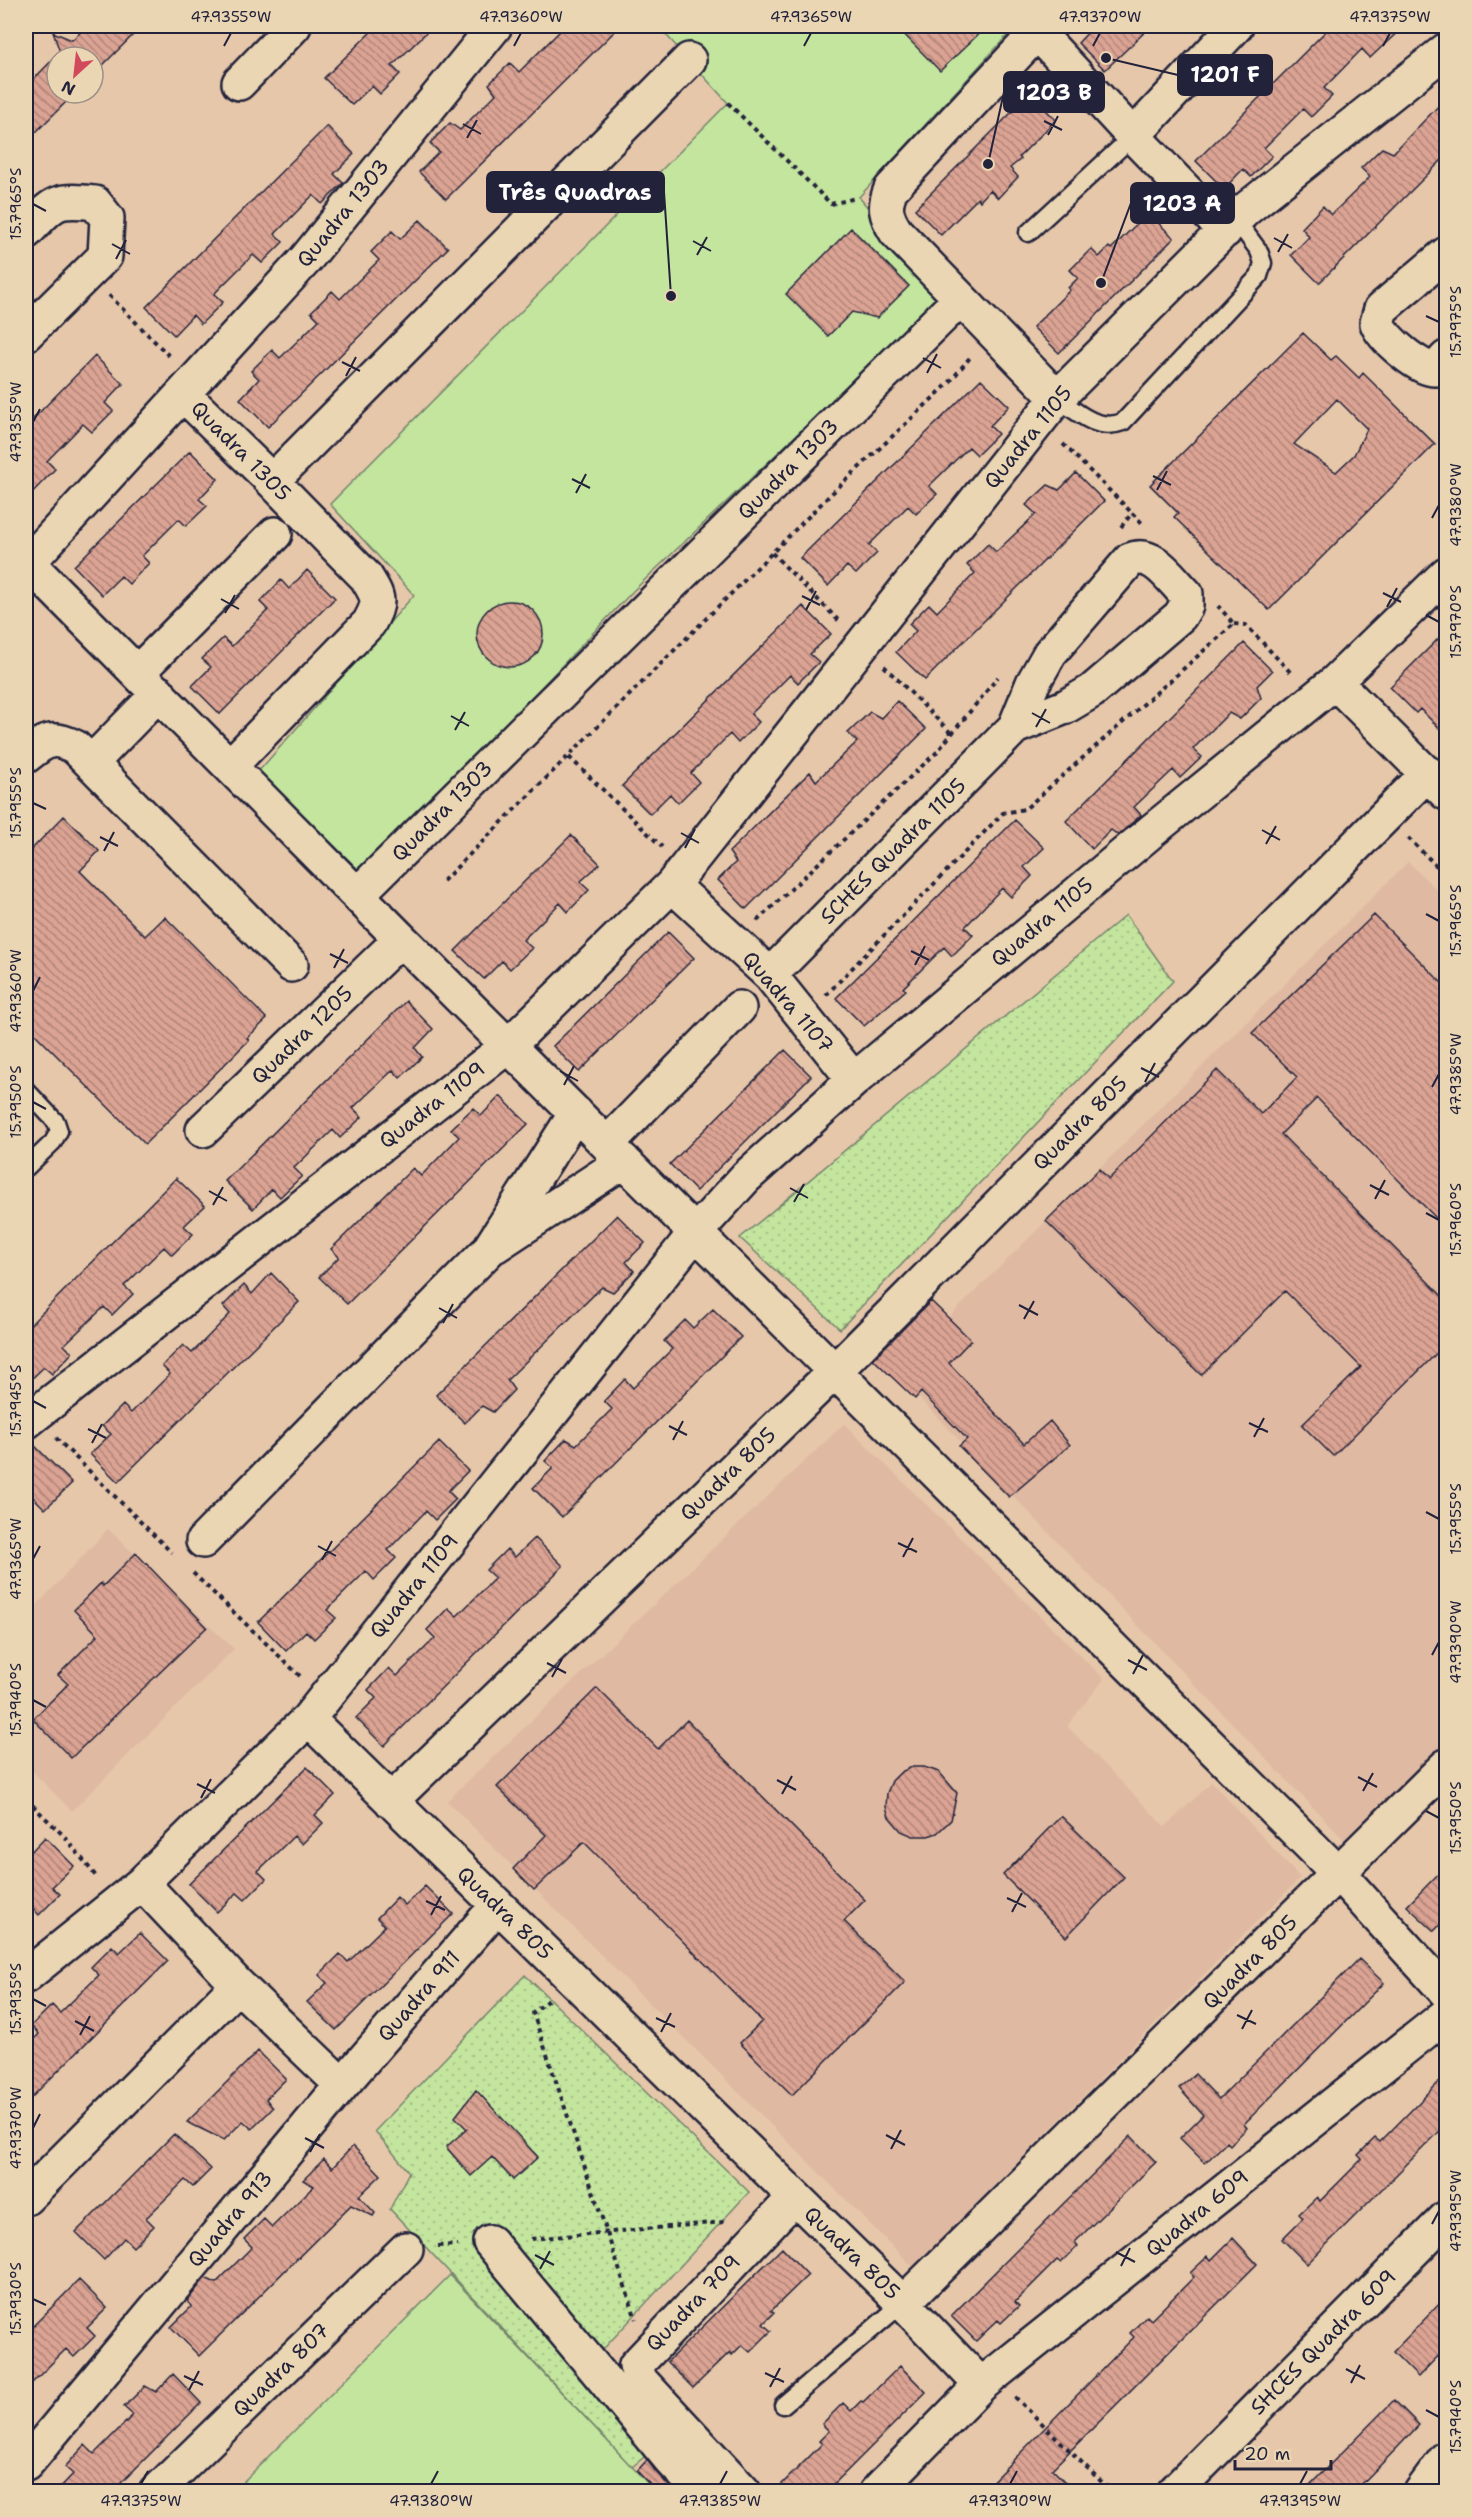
<svg xmlns="http://www.w3.org/2000/svg" width="1472" height="2517" font-family="'Shantell Sans',sans-serif">
<defs>
<pattern id="park-dots" width="8" height="8" patternUnits="userSpaceOnUse" patternTransform="scale(1.5)"><rect width="8" height="8" fill="#c4e59e"/><path d="M2 2h.1M6 6h.1" fill="none" stroke="#a8c489" stroke-width="1.8" stroke-linecap="round"/></pattern>
<pattern id="building-back-hatch" width="6" height="6" patternUnits="userSpaceOnUse" patternTransform="scale(1.5)"><rect width="6" height="6" fill="#dba393"/><path d="M-1 5l2 2M0 0l6 6M5-1l2 2" fill="none" stroke="#b18479"/></pattern>
</defs>
<rect width="100%" height="100%" fill="#e6c7aa"/>
<filter id="ink" filterUnits="userSpaceOnUse"><feTurbulence type="fractalNoise" baseFrequency=".0167" numOctaves="2"/><feDisplacementMap in="SourceGraphic" scale="12" xChannelSelector="R" yChannelSelector="G"/><feConvolveMatrix kernelMatrix="1 2 1 2 8 2 1 2 1" color-interpolation-filters="sRGB"/></filter>
<g filter="url(#ink)">
<path fill="#dfb9a1" d="M1408,862L1446,899V1755L1353,1849L894,1372Z
M844,1424L1104,1679L1067,1726L1165,1827L1212,1782L1300,1878L913,2267L447,1801Z
M108,1529L234,1649L72,1811L26,1765V1617Z"/>
<path fill="#c4e59e" stroke="#73846c" stroke-width="1.5" d="M658,26H1016L859,197L941,297L634,590L363,874L258,772L414,595L330,504L728,103Z
M450,2275L655,2491H234Z"/>
<path fill="url(#park-dots)" stroke="#73846c" stroke-width="1.5" d="M1126,915L1173,981L840,1329L740,1238Z
M525,1975L749,2192L595,2358L660,2444L632,2467L390,2209L409,2172L375,2131Z"/>
<path fill="url(#building-back-hatch)" stroke="#22223b" stroke-width="1.5" fill-rule="evenodd" d="M87,26H142L93,75V57H57V93H75L26,142V87L60,52L53,32L72,40Z
M377,26H433L392,66L400,74L380,94L372,86L352,105L324,78Z
M565,26H620L446,199L419,172L439,152L430,143L450,123L460,130L496,94L489,84L510,63L519,72Z
M896,26H987L940,71Z
M1094,26H1151L1105,70L1078,43Z
M1331,26H1404L1370,58L1362,49L1324,88L1332,96L1311,117L1303,109L1264,148L1272,156L1251,177L1243,169L1224,189L1196,161Z
M1030,94L1056,120L1019,157L1021,159L1010,168L1018,177L998,198L990,190L980,201L978,198L941,235L915,209Z
M1446,98V156L1319,283L1291,255L1309,237L1302,228L1323,206L1331,215L1370,177L1361,168L1382,148L1393,153Z
M327,126L354,154L334,174L343,183L322,204L313,195L275,234L283,242L262,263L253,255L214,294L223,302L201,324L193,315L174,335L146,307Z
M1148,213L1174,238L1059,353L1033,327L1070,290L1068,288L1078,278L1070,270L1091,249L1099,257L1109,247L1111,249Z
M420,220L448,248L268,427L240,399L259,379L251,371L272,350L280,358L319,320L311,312L332,291L340,299L379,260L371,252L392,231L400,239Z
M851,228L909,286L877,318L852,312L828,336L786,294Z
M1303,333L1331,360L1336,356L1359,378L1363,373L1435,444L1269,610L1174,517L1178,513L1150,485ZM1337,399L1367,429L1354,455L1336,472L1294,444Z
M95,356L123,384L105,403L113,411L92,432L83,424L47,461L55,469L26,499V426Z
M981,379L1009,406L990,426L998,434L977,455L969,447L929,486L937,494L916,514L908,506L869,545L877,553L856,574L847,566L828,586L800,558Z
M190,451L218,479L199,499L207,506L186,526L179,519L142,556L149,563L129,584L121,576L102,595L74,566Z
M1076,473L1104,501L925,680L896,652L916,631L909,624L929,604L937,612L975,573L967,565L988,544L996,552L1036,514L1026,505L1048,485L1059,490Z
M307,570L335,598L220,714L192,686L211,667L202,659L223,638L232,646L268,610L260,602L281,580L289,589Z
M477 634a33 33 0 1 1 66 0a33 33 0 1 1-66 0Z
M803,606L831,634L810,654L819,662L798,683L790,675L751,714L759,722L738,743L730,734L691,773L699,782L678,803L670,794L650,814L622,786Z
M1446,631V735L1420,709L1416,713L1390,687Z
M1244,643L1272,671L1257,686L1261,698L1240,719L1229,713L1193,749L1202,757L1180,778L1173,770L1134,807L1141,815L1118,835L1111,830L1092,849L1066,821Z
M897,701L926,729L746,909L718,880L736,862L729,852L810,772L816,781L857,742L848,733L870,712L881,718Z
M64,816L99,851L80,871L145,936L165,917L267,1019L247,1038L249,1040L145,1144L26,1025V855Z
M1015,820L1044,848L1024,867L1032,876L1011,897L1002,888L965,927L973,935L952,956L944,947L903,988L906,990L864,1026L836,998Z
M571,835L600,864L580,882L589,890L568,912L560,903L523,940L532,948L510,969L502,961L484,979L455,951Z
M1374,915L1446,987V1228L1317,1098L1281,1134L1446,1300V1344L1333,1456L1302,1425L1361,1367L1285,1291L1201,1375L1046,1221L1099,1169L1109,1179L1217,1070L1261,1114L1297,1077L1252,1033Z
M668,932L694,958L579,1072L553,1046Z
M406,1001L433,1029L415,1048L422,1057L400,1078L393,1070L353,1108L362,1117L340,1138L333,1130L294,1168L302,1176L280,1197L272,1189L253,1209L225,1181Z
M785,1050L811,1076L696,1191L670,1164Z
M500,1096L528,1124L347,1304L319,1277L339,1257L331,1249L413,1168L421,1176L459,1137L451,1129L473,1108L481,1116Z
M176,1178L205,1206L184,1226L193,1234L172,1255L164,1247L124,1286L133,1294L112,1315L104,1307L64,1345L72,1353L52,1374L44,1367L26,1384V1329Z
M617,1215L645,1243L626,1262L634,1271L613,1292L602,1287L507,1380L514,1390L493,1412L482,1406L465,1423L436,1395Z
M271,1273L299,1302L118,1482L90,1454L111,1434L102,1426L123,1405L131,1413L170,1374L162,1366L183,1345L192,1353L230,1314L223,1306L244,1285L252,1294Z
M931,1301L971,1340L949,1363L1024,1444L1050,1421L1070,1445L1009,1497L959,1446L967,1439L921,1392L915,1399L873,1359Z
M713,1309L741,1337L562,1517L533,1488L553,1468L545,1461L566,1439L576,1445L612,1409L604,1401L625,1379L633,1388L672,1349L664,1341L685,1320L693,1328Z
M26,1440H29L72,1483L45,1509L26,1490Z
M439,1442L468,1471L448,1491L456,1499L435,1520L426,1511L388,1550L396,1558L374,1580L366,1571L327,1610L336,1618L314,1639L306,1631L286,1651L258,1622Z
M535,1538L563,1566L384,1746L356,1718L376,1698L368,1690L389,1668L397,1676L435,1638L427,1630L448,1608L457,1616L495,1578L486,1570L507,1549L515,1557Z
M136,1553L207,1627L71,1758L33,1719L68,1684L58,1675L98,1635L74,1610L101,1583L103,1586Z
M597,1688L658,1749L687,1720L865,1900L844,1921L905,1982L792,2095L740,2043L762,2021L584,1842L534,1890L513,1869L546,1835L497,1787Z
M307,1767L335,1795L315,1815L323,1823L302,1844L294,1836L258,1871L266,1879L245,1900L237,1893L217,1912L189,1884Z
M912,1767H924L939,1772L957,1793L951,1820L937,1833L928,1836H913L901,1831L889,1817L886,1807L887,1793L892,1781L901,1772Z
M1061,1816L1124,1877L1066,1937L1003,1875Z
M45,1837L74,1866L52,1887L60,1894L39,1915L32,1907L26,1914V1857Z
M1446,1866V1919L1434,1931L1407,1906Z
M425,1886L453,1914L336,2030L307,2002L327,1983L319,1975L340,1954L348,1962L385,1926L377,1918L397,1897L405,1905Z
M140,1933L168,1961L26,2103V2047L39,2034L31,2026L52,2005L60,2013L99,1975L91,1967L112,1946L119,1953Z
M1359,1959L1384,1983L1244,2124L1247,2128L1230,2145L1227,2142L1205,2163L1180,2138L1203,2115L1179,2088L1195,2074L1219,2099Z
M258,2051L286,2079L266,2099L273,2108L252,2129L243,2121L224,2140L187,2122Z
M1446,2075V2125L1307,2264L1282,2239L1303,2218L1299,2214L1317,2197L1320,2201L1362,2159L1358,2155L1375,2138L1380,2142Z
M476,2090L538,2157L513,2180L492,2157L471,2176L446,2147L467,2129L455,2117Z
M174,2134L211,2169L193,2187L185,2180L146,2218L154,2226L133,2247L124,2238L104,2260L76,2232Z
M1131,2136L1156,2162L1075,2242L1078,2246L1061,2263L1057,2260L1015,2302L1019,2306L1001,2323L998,2320L976,2341L951,2316Z
M353,2146L381,2175L359,2196L375,2213L373,2216L351,2205L199,2356L171,2327L192,2306L187,2301L205,2278L216,2283L252,2247L244,2239L264,2219L272,2227L314,2186L303,2180L324,2159L332,2168Z
M1233,2238L1257,2264L1052,2469L1075,2492H982L1134,2337L1130,2333L1147,2316L1151,2320L1194,2277L1190,2273L1208,2256L1211,2260Z
M782,2248L808,2275L771,2311L774,2313L763,2324L771,2331L750,2352L742,2345L732,2355L730,2352L693,2388L667,2362Z
M79,2280L107,2308L87,2328L95,2336L74,2357L66,2349L26,2389V2333Z
M1446,2297V2348L1418,2377L1393,2352Z
M900,2366L926,2392L826,2492H774L822,2444L819,2441L829,2431L822,2424L843,2403L851,2411L861,2401L863,2402Z
M173,2374L201,2403L112,2492H56L73,2474L65,2467L85,2445L94,2454L133,2415L124,2407L145,2386L156,2392Z
M1394,2400L1419,2425L1398,2447L1354,2492H1303Z
M647,2460L656,2472L675,2492H657L637,2471Z"/>
<g fill="none" stroke-linecap="round" stroke-linejoin="round">
<g stroke="#22223b" stroke-width="21">
<path id="lane" d="M1028,233L1133,136
M1057,398C1077,412 1097,432 1123,422L1259,276L1263,263L1259,251L1236,220
M26,1090L56,1122L59,1131L53,1142L26,1168
M783,2405L903,2303"/>
</g>
<g stroke="#22223b" stroke-width="38">
<path id="street" d="M1043,26L891,189C883,207 886,216 896,232L1057,398
M1037,32L1133,136L1225,231
M239,83L294,26
M1133,136L1236,26
M26,232C54,204 52,198 95,203L107,218L105,256L26,334
M1446,254L1381,309L1377,323C1382,338 1421,371 1436,369L1446,358
M184,395L272,481L366,577C379,598 381,601 369,623L230,766
M272,481L689,60
M28,563L401,939L1339,1874L1446,1992
M26,565L306,259L495,26
M138,672L275,534
M1335,682L1446,793
M26,756C45,741 51,735 75,747L291,965
M91,763L159,693
M672,885L770,975L854,1080
M358,894L960,299
M770,975L1015,727L1033,683L1050,653L1130,560C1153,550 1170,578 1186,594V606L1180,616L1092,691L1065,707L1015,727
M203,1130L401,939
M607,1144L739,1008
M495,1246L624,1161
M26,1422L508,1046L672,885L1057,398L1245,210L1446,50
M203,1541L488,1251L576,1113
M308,1719L903,2303L981,2385
M391,1801L834,1372L1428,773
M142,1883L238,1985L342,2085
M26,1976L142,1883L308,1719L695,1233L746,1177L854,1080L1153,830L1335,682L1446,574
M26,2198L238,1985
M490,2242L670,2459L701,2492
M903,2303L1446,1766
M26,2464L342,2085L497,1906
M156,2492L406,2249
M744,2492L640,2380L636,2365L794,2198
M876,2492L981,2385L1446,2015
M1174,2492L1446,2218
M1421,2492L1446,2458"/>
</g>
<path stroke="#22223b" stroke-width="4" stroke-dasharray="4.5 4.5" stroke-linecap="butt" d="M728,103L831,204L856,198
M109,295L171,358
M1063,444L1132,513
M1121,527L1132,513L1144,525
M772,553L839,621
M1234,624L1246,625L1292,674
M884,666L952,734
M569,757L662,847
M1408,838L1446,875
M443,881L830,495L949,383L972,355
M757,921L937,752L998,677
M826,995L1003,813L1025,809L1234,624L1218,606
M56,1438L172,1553
M193,1573L302,1678
M26,1799L66,1838L98,1879
M548,2000L533,2013L636,2319
M531,2239L724,2222
M438,2246L458,2245
M1015,2397L1111,2491L1132,2492"/>
<use href="#lane" stroke="#ebd6b4" stroke-width="16"/>
<use href="#street" stroke="#ebd6b4" stroke-width="33"/>
</g>
</g>
<path fill="none" stroke="#22223b" stroke-width="2" d="M224,46L231,33M514,46L521,33M804,46L811,33M1093,46L1100,33M1383,46L1390,33M1044,121L1062,130M463,124L481,134M1048,135L1058,116M467,138L477,120M33,204L46,211M1274,238L1292,248M693,241L711,251M112,244L130,254M1278,252L1288,234M697,255L707,237M116,259L126,240M1426,316L1439,322M923,358L941,368M342,362L360,371M927,373L937,354M346,376L356,357M33,422L40,409M1153,476L1171,485M572,479L590,488M1157,490L1167,471M576,493L586,474M1432,518L1439,505M1383,593L1401,602M802,596L820,605M221,599L239,609M1387,607L1397,588M806,610L816,591M225,613L235,595M1426,615L1439,622M1032,713L1050,723M451,716L469,726M1036,727L1046,709M455,730L465,712M33,803L46,809M1262,830L1280,840M681,833L699,843M100,837L118,846M1266,844L1276,826M685,848L695,829M104,851L114,832M1426,914L1439,921M911,951L929,960M330,954L348,963M915,965L925,946M334,968L344,949M33,991L40,977M1141,1068L1159,1077M560,1071L578,1081M1145,1082L1155,1063M564,1085L574,1066M1432,1087L1439,1074M33,1102L46,1109M1370,1185L1389,1195M790,1188L808,1198M209,1191L227,1201M1375,1199L1385,1180M794,1202L804,1184M213,1205L223,1187M1426,1213L1439,1220M1019,1305L1038,1315M439,1308L457,1318M1024,1319L1034,1301M443,1323L453,1304M33,1401L46,1408M1249,1423L1268,1432M669,1426L687,1435M88,1429L106,1438M1254,1437L1264,1418M673,1440L683,1421M92,1443L102,1424M1426,1512L1439,1519M898,1543L917,1552M318,1546L336,1556M903,1557L913,1538M33,1559L40,1546M322,1560L332,1541M1432,1655L1439,1642M1128,1660L1147,1670M547,1663L566,1673M1133,1674L1143,1655M552,1677L562,1659M33,1700L46,1707M1358,1777L1377,1787M777,1780L796,1790M197,1784L215,1793M1363,1791L1373,1773M782,1794L792,1776M201,1798L211,1779M1426,1811L1439,1818M1007,1898L1026,1907M426,1901L445,1910M1012,1912L1022,1893M431,1915L441,1896M33,1999L46,2006M1237,2015L1256,2024M656,2018L675,2027M75,2021L94,2031M1242,2029L1252,2010M661,2032L671,2013M80,2035L90,2016M33,2128L40,2114M886,2135L905,2145M305,2138L324,2148M891,2149L901,2130M310,2152L320,2134M1432,2224L1439,2211M1116,2252L1135,2262M535,2255L554,2265M1121,2266L1130,2248M540,2269L550,2251M33,2299L46,2305M1346,2369L1365,2379M765,2373L784,2382M184,2376L203,2385M1351,2383L1360,2365M770,2387L780,2368M189,2390L199,2371M1426,2410L1439,2417M141,2484L148,2471M431,2484L438,2471M720,2484L727,2471M1010,2484L1017,2471M1300,2484L1307,2471"/>
<g text-anchor="middle" dominant-baseline="central" stroke-width="4.5" stroke-linejoin="round" paint-order="stroke">
<g font-size="21" fill="#22223b" stroke="#ebd6b4">
<text transform="translate(343 213) rotate(-51)">Quadra 1303</text>
<text transform="translate(1028 437) rotate(-51)">Quadra 1105</text>
<text transform="translate(241 451) rotate(45)">Quadra 1305</text>
<text transform="translate(788 469) rotate(-45)">Quadra 1303</text>
<text transform="translate(442 811) rotate(-45)">Quadra 1303</text>
<text transform="translate(893 851) rotate(-45)">SCHES Quadra 1105</text>
<text transform="translate(1042 922) rotate(-40)">Quadra 1105</text>
<text transform="translate(788 1002) rotate(49)">Quadra 1107</text>
<text transform="translate(302 1035) rotate(-44)">Quadra 1205</text>
<text transform="translate(432 1105) rotate(-38)">Quadra 1109</text>
<text transform="translate(1080 1123) rotate(-45)">Quadra 805</text>
<text transform="translate(728 1474) rotate(-44)">Quadra 805</text>
<text transform="translate(414 1586) rotate(-51)">Quadra 1109</text>
<text transform="translate(505 1913) rotate(44)">Quadra 805</text>
<text transform="translate(1250 1962) rotate(-45)">Quadra 805</text>
<text transform="translate(419 1996) rotate(-49)">Quadra 911</text>
<text transform="translate(1197 2213) rotate(-39)">Quadra 609</text>
<text transform="translate(230 2219) rotate(-50)">Quadra 913</text>
<text transform="translate(852 2253) rotate(44)">Quadra 805</text>
<text transform="translate(693 2303) rotate(-46)">Quadra 709</text>
<text transform="translate(1323 2342) rotate(-45)">SHCES Quadra 609</text>
<text transform="translate(281 2370) rotate(-44)">Quadra 807</text>
</g>
</g>
<path fill="none" stroke="#22223b" stroke-width="2" d="M1106 58L1178 75M988 164L1004 92M671 296L664 192M1101 283L1131 203"/>
<g fill="#22223b" stroke="#ebd6b4" stroke-width="2">
<circle cx="1106" cy="58" r="6"/>
<circle cx="988" cy="164" r="6"/>
<circle cx="671" cy="296" r="6"/>
<circle cx="1101" cy="283" r="6"/>
</g>
<g fill="#22223b" stroke="#22223b" stroke-width="2">
<rect x="1178" y="55" width="94" height="40" rx="6"/>
<rect x="1004" y="72" width="100" height="40" rx="6"/>
<rect x="487" y="172" width="177" height="40" rx="6"/>
<rect x="1131" y="183" width="103" height="40" rx="6"/>
</g>
<g font-size="22" text-anchor="middle" font-weight="bold" fill="#fff">
<text x="1225" y="82">1201 F</text>
<text x="1054" y="100">1203 B</text>
<text x="575" y="200">Três Quadras</text>
<text x="1182" y="211">1203 A</text>
</g>
<rect width="1472" height="2517" fill="none" stroke="#ebd6b4" stroke-width="66"/>
<g transform="translate(75 75) rotate(207)"><circle r="28" fill="#ebd6b4" stroke="#9b8e84" stroke-width="1.5"/>
<path d="M0-4.5L10 22L0 15L-10 22Z" fill="#d1495b"/>
<text y="-9" font-size="16" font-weight="bold" text-anchor="middle" fill="#22223b">N</text>
</g>
<path d="M1235 2460v9h96v-9" fill="none" stroke="#22223b" stroke-width="3"/>
<text x="1244" y="2460" font-size="18" fill="#22223b" stroke="#ebd6b4" stroke-width="4.5" paint-order="stroke">20 m</text>
<rect x="33" y="33" width="1406" height="2451" fill="none" stroke="#22223b" stroke-width="2"/>
<g font-size="15" text-anchor="middle" fill="#22223b">
<text x="231" y="22">47.9355°W</text>
<text x="521" y="22">47.9360°W</text>
<text x="811" y="22">47.9365°W</text>
<text x="1100" y="22">47.9370°W</text>
<text x="1390" y="22">47.9375°W</text>
<text transform="translate(16 204) rotate(-90)" y="5">15.7965°S</text>
<text transform="translate(1456 322) rotate(-90)" y="5">15.7975°S</text>
<text transform="translate(16 422) rotate(-90)" y="5">47.9355°W</text>
<text transform="translate(1456 505) rotate(-90)" y="5">47.9380°W</text>
<text transform="translate(1456 622) rotate(-90)" y="5">15.7970°S</text>
<text transform="translate(16 803) rotate(-90)" y="5">15.7955°S</text>
<text transform="translate(1456 921) rotate(-90)" y="5">15.7965°S</text>
<text transform="translate(16 991) rotate(-90)" y="5">47.9360°W</text>
<text transform="translate(1456 1074) rotate(-90)" y="5">47.9385°W</text>
<text transform="translate(16 1102) rotate(-90)" y="5">15.7950°S</text>
<text transform="translate(1456 1220) rotate(-90)" y="5">15.7960°S</text>
<text transform="translate(16 1401) rotate(-90)" y="5">15.7945°S</text>
<text transform="translate(1456 1519) rotate(-90)" y="5">15.7955°S</text>
<text transform="translate(16 1559) rotate(-90)" y="5">47.9365°W</text>
<text transform="translate(1456 1642) rotate(-90)" y="5">47.9390°W</text>
<text transform="translate(16 1700) rotate(-90)" y="5">15.7940°S</text>
<text transform="translate(1456 1818) rotate(-90)" y="5">15.7950°S</text>
<text transform="translate(16 1999) rotate(-90)" y="5">15.7935°S</text>
<text transform="translate(16 2128) rotate(-90)" y="5">47.9370°W</text>
<text transform="translate(1456 2211) rotate(-90)" y="5">47.9395°W</text>
<text transform="translate(16 2299) rotate(-90)" y="5">15.7930°S</text>
<text transform="translate(1456 2417) rotate(-90)" y="5">15.7940°S</text>
<text x="141" y="2506">47.9375°W</text>
<text x="431" y="2506">47.9380°W</text>
<text x="720" y="2506">47.9385°W</text>
<text x="1010" y="2506">47.9390°W</text>
<text x="1300" y="2506">47.9395°W</text>
</g>
</svg>
